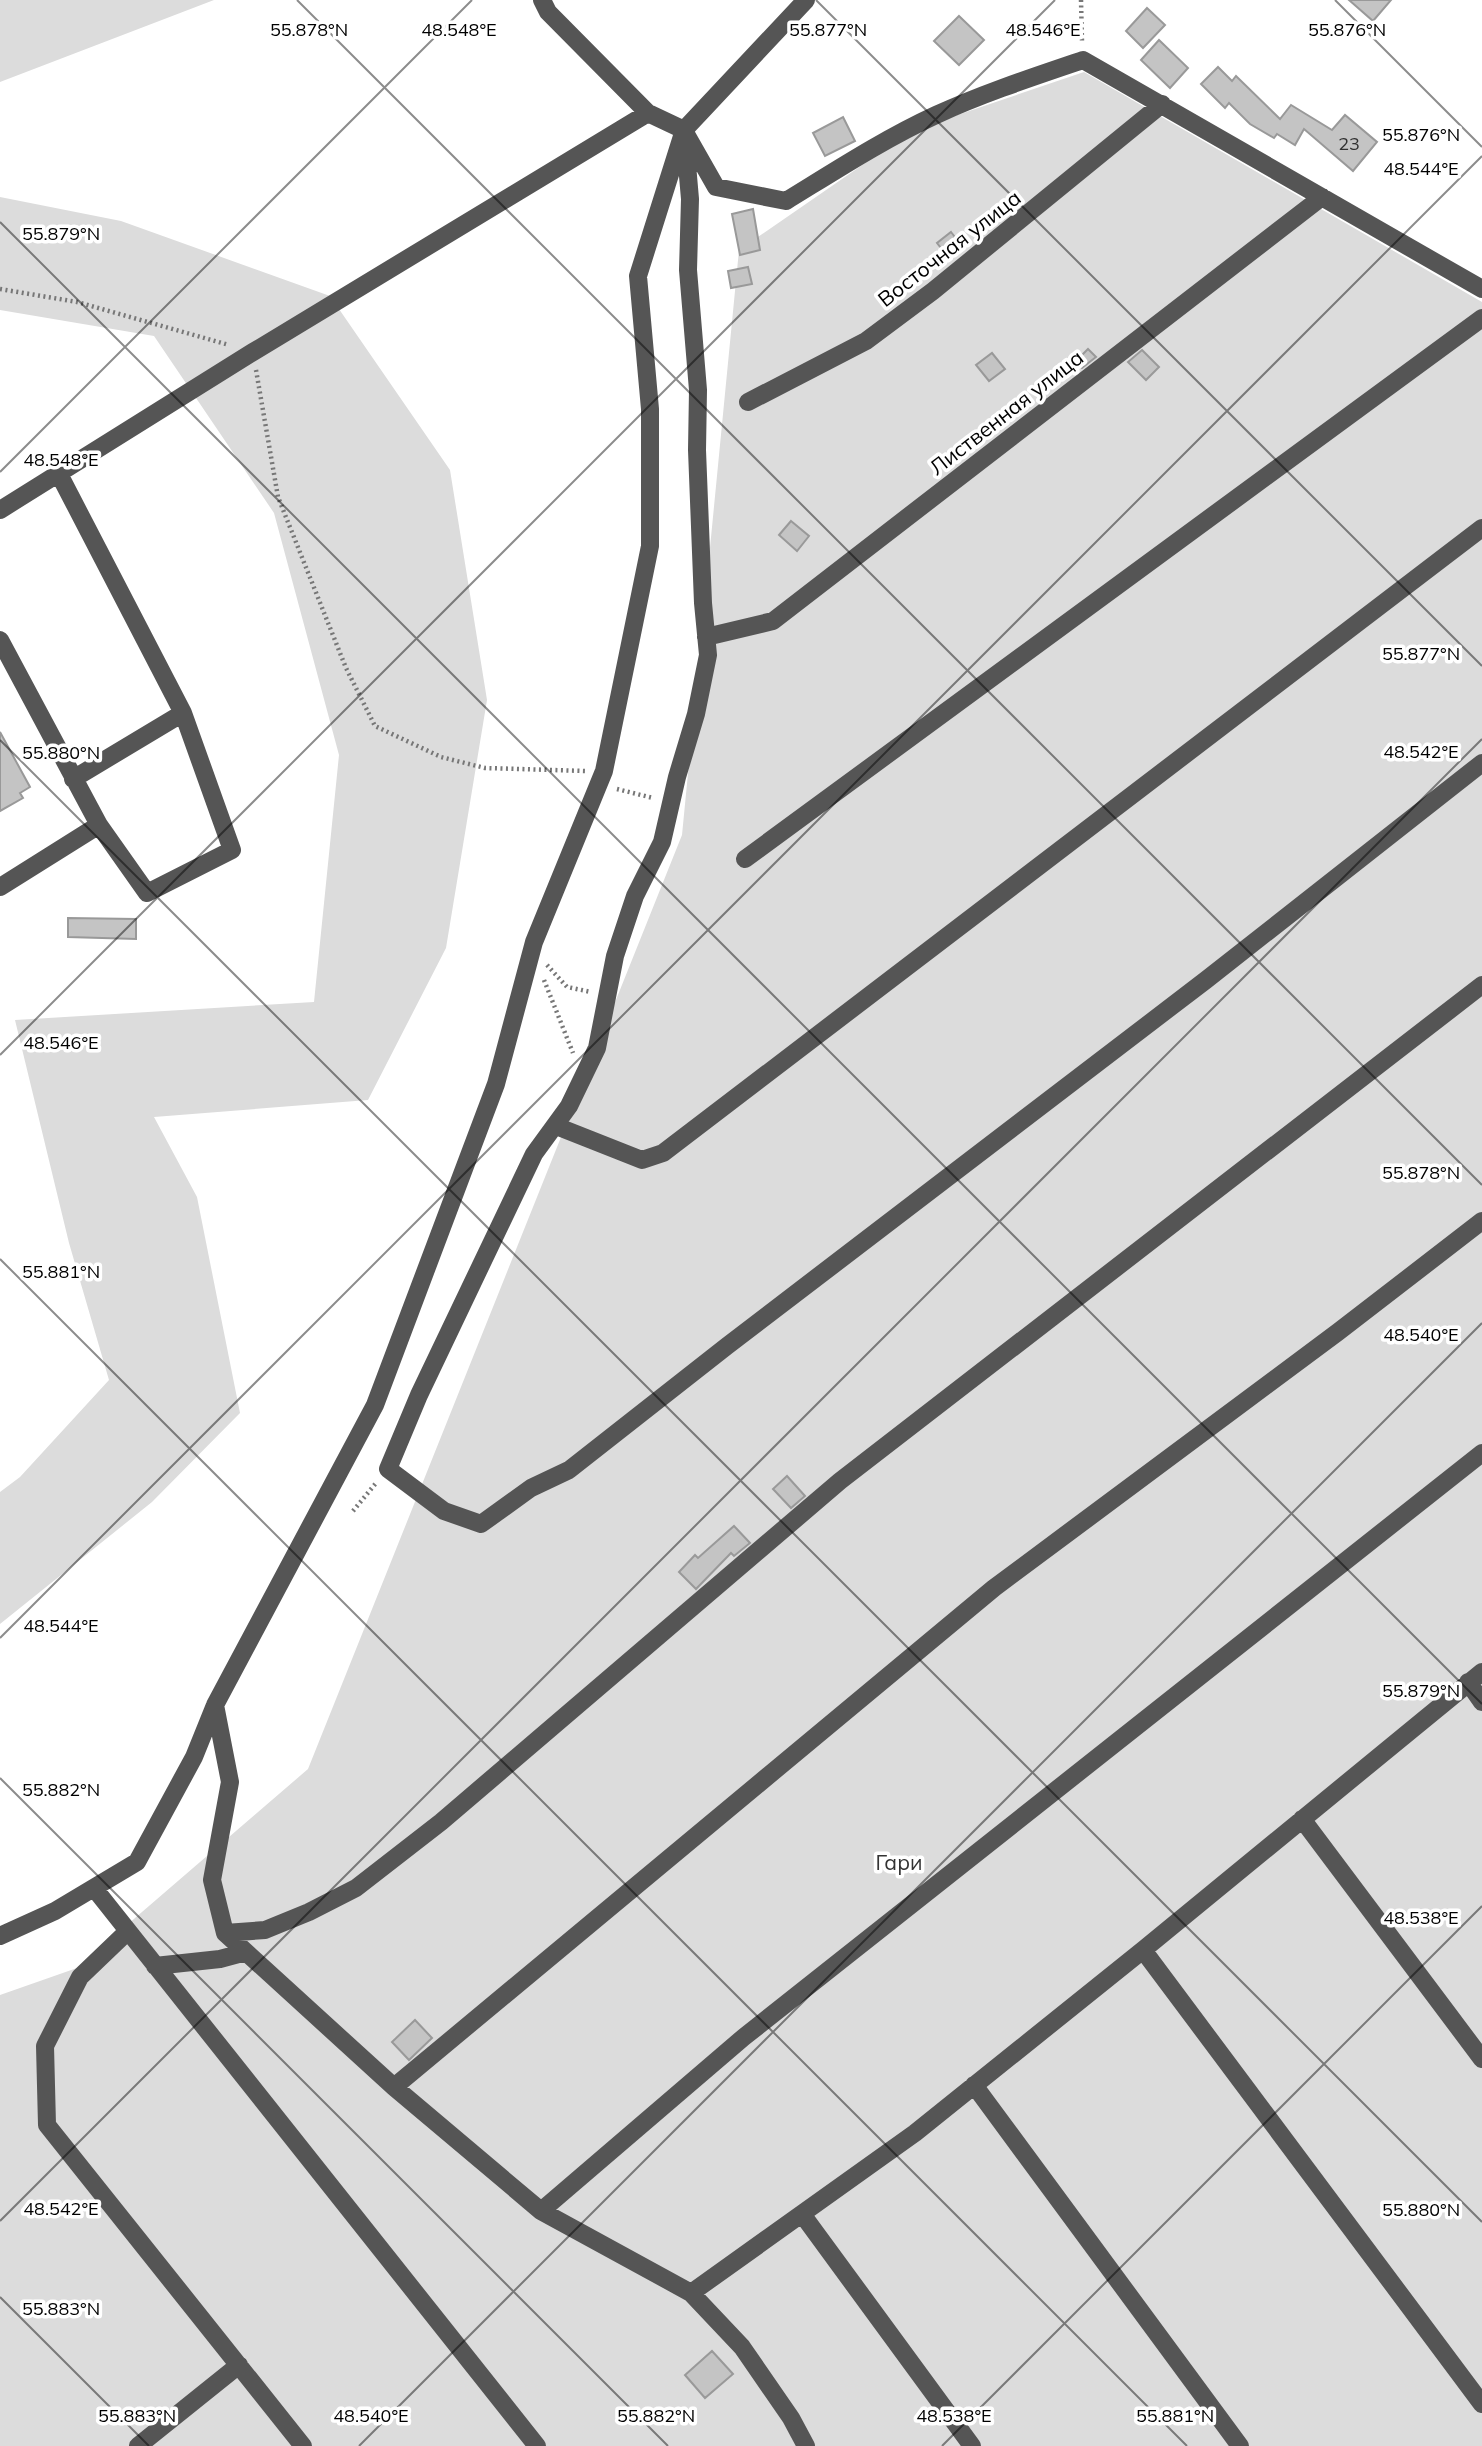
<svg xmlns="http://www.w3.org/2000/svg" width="1482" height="2446" font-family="Mulish,sans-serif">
<rect width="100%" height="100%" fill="#fff"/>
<path fill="#dcdcdc" d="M0,0H214L0,82Z
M1084,72L1482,302V2446H0V1995L77,1968L308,1769L682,835L739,250L913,130Z
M0,197L121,221L330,296L450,470L487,700L446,948L368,1100L154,1117L197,1197L240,1413L152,1502L0,1624V1492L20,1477L109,1380L69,1243L15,1020L314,1002L339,755L274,513L154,336L0,310Z"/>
<path fill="#c4c4c4" stroke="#999" stroke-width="2" d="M1349,0H1391L1373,21Z
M1147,8L1165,25L1143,48L1126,31Z
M959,16L984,40L959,65L934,41Z
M1159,40L1188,68L1170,88L1141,60Z
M1218,67L1232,81L1236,76L1280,119L1291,105L1332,130L1345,115L1377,142L1353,171L1304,129L1295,145L1277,134L1274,138L1250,124L1229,103L1225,108L1201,84Z
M843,117L855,141L825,156L813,133Z
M753,209L760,250L740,255L732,214Z
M951,232L962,246L948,257L937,243Z
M748,267L752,284L731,288L728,271Z
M1088,349L1096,357L1082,368L1075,362Z
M1142,350L1159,367L1146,380L1128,362Z
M992,353L1005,369L989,381L976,365Z
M791,521L809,536L797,551L779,535Z
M0,732L30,787L20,793L23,798L0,811Z
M68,918L136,919V939L68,937Z
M787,1476L805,1496L791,1508L773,1489Z
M734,1526L750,1543L734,1556L731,1553L696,1589L679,1572L695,1555L698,1558Z
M415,2020L432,2038L409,2060L392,2042Z
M712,2351L733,2374L705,2398L685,2375Z"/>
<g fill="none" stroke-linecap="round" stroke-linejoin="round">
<path stroke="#777" stroke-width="4.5" stroke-dasharray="2 3.5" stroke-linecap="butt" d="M1081,0L1082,42
M0,289L77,302L229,345
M256,370L278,497L346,668L375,726L441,757L485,768L586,771
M617,789L653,798
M547,965L567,987L591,992
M544,980L573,1053
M353,1511L376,1483"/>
<path stroke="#555" stroke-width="18" d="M542,0L548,12L648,113L684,130
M684,130L690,199L688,270L698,390L697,450L703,603L708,655L696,714L677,777L662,842L635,896L615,956L597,1048L569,1106L534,1154L419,1395L388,1469L444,1511L481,1524L531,1488L569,1470L727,1346L1206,980L1482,763
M687,136L716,187L786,201C835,171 884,139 936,115C984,93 1033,77 1083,60L1482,289
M748,402L866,341L933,291L1162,104
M59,474L183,713L73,779
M0,510L253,352L648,113
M706,637L773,621L1322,197
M0,640L99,825L0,887
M99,825L147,893L232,850L183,713
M745,859L1482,318
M561,1128L642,1160L663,1153L1482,528
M1468,1682L1482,1702
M215,1705L230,1782L212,1880L225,1933L394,2087L541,2211L691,2293L742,2347L791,2418L806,2446
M1302,1819L1482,2059
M94,1888L537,2446
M128,1931L80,1977L45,2046L47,2125L303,2446
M225,1933L265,1930L309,1912L356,1888L441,1822L840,1481L1482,985
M0,1936L55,1911L137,1862L194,1757L215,1705L375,1405L496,1084L534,942L604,771L650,546V409L638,276L684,130L806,0
M1143,1950L1482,2404
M155,1966L220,1959L246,1952
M974,2085L1240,2446
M394,2087L994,1588L1338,1332L1482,1221
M541,2211L744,2037L1482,1453
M802,2214L972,2446
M691,2293L915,2133L1143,1950L1482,1672
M138,2446L239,2365"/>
</g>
<path fill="none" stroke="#000" stroke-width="2" stroke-opacity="0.45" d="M297,0L1482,1185M816,0L1482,666M1335,0L1482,147M0,222L1482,1704M0,472L472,0M0,740L1482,2222M0,1055L1055,0M0,1259L1187,2446M0,1638L1482,156M0,1778L668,2446M0,2221L1482,739M0,2297L149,2446M359,2446L1482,1323M942,2446L1482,1906"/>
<g text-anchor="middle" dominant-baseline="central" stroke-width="7" stroke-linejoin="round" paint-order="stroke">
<g font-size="18" fill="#313131">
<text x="1349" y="143">23</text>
</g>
<g font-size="21" fill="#000" stroke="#fff">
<text transform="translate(949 248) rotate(-38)">Восточная улица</text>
<text transform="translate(1006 412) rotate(-38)">Лиственная улица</text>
</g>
<g font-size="21" fill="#333" stroke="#fff">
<text x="899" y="1862">Гари</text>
</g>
</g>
<g font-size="18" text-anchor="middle" fill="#000" stroke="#fff" stroke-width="7" stroke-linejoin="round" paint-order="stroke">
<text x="309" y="36">55.878°N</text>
<text x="459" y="36">48.548°E</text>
<text x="828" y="36">55.877°N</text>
<text x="1043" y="36">48.546°E</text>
<text x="1347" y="36">55.876°N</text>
<text x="1421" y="141">55.876°N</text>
<text x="1421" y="175">48.544°E</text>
<text x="61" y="240">55.879°N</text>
<text x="61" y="466">48.548°E</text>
<text x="1421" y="660">55.877°N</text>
<text x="1421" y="758">48.542°E</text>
<text x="61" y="759">55.880°N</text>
<text x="61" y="1049">48.546°E</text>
<text x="1421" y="1179">55.878°N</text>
<text x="61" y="1278">55.881°N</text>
<text x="1421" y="1341">48.540°E</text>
<text x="61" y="1632">48.544°E</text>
<text x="1421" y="1697">55.879°N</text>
<text x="61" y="1796">55.882°N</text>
<text x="1421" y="1924">48.538°E</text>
<text x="61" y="2215">48.542°E</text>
<text x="1421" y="2216">55.880°N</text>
<text x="61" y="2315">55.883°N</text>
<text x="137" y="2422">55.883°N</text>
<text x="371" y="2422">48.540°E</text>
<text x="656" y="2422">55.882°N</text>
<text x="954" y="2422">48.538°E</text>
<text x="1175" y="2422">55.881°N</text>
</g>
</svg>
